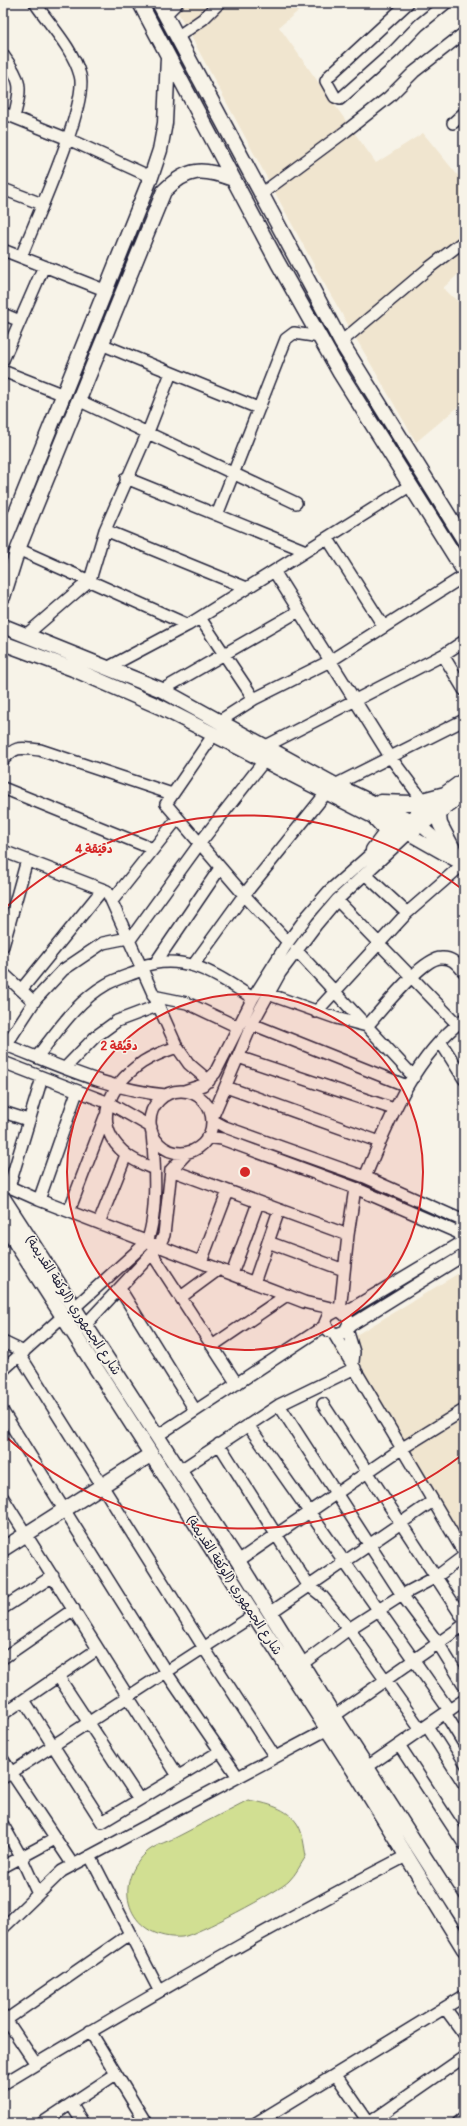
<svg xmlns="http://www.w3.org/2000/svg" width="467" height="2126" font-family="Pangolin,'Playpen Sans Arabic',sans-serif">
<rect width="100%" height="100%" fill="#f7f3e8"/>
<filter id="ink" filterUnits="userSpaceOnUse"><feTurbulence type="fractalNoise" baseFrequency=".025" numOctaves="2"/><feDisplacementMap in="SourceGraphic" scale="8" xChannelSelector="R" yChannelSelector="G"/><feConvolveMatrix kernelMatrix="1 2 1 2 8 2 1 2 1" color-interpolation-filters="sRGB"/></filter>
<g filter="url(#ink)">
<path fill="#f0e5cf" d="M173,3H308L279,27L376,163L423,133L464,183V269L443,288L464,307V402L416,442L321,278Z
M464,1270V1544L333,1349Z"/>
<path fill="#d1df92" stroke="#7a8066" d="M248,1800C266,1803 288,1808 298,1825C303,1833 304,1846 306,1856C301,1864 296,1874 289,1881C280,1891 194,1936 182,1937C132,1941 109,1888 146,1853C153,1846 166,1842 175,1838C199,1825 224,1813 248,1800Z"/>
<g fill="none" stroke-linecap="round" stroke-linejoin="round">
<g stroke="#22223b" stroke-width="14">
<path id="minor" d="M408,3L329,76L326,81L335,97L340,99L394,51L419,25L446,3
M165,15L177,3
M177,37L203,19L219,3
M3,55C22,82 22,86 14,117
M3,113L68,139L151,177
M453,123L464,113
M3,189L42,204
M261,194L346,131L389,97L414,72L464,33
M3,250L107,291
M21,257C34,223 89,104 80,75C73,49 50,25 35,3
M3,314L20,321
M341,342L430,267L464,241
M101,344L258,408
M3,360L44,266
M3,371L64,395
M78,400L296,503
M126,478L306,551
M217,515L286,339L294,333L320,337
M105,530L247,588
M328,539L384,627
M18,549L188,625
M274,571L391,758L427,806
M200,618L254,699
M26,635L90,580L105,530L148,432L171,373
M443,655L464,690
M107,668L188,625L411,485
M162,690L299,611
M218,722L254,699L330,661L464,576
M214,734L166,804L244,895L288,942
M266,746L443,655L464,641
M3,760C17,745 20,748 40,750L172,794
M335,785L464,720
M3,788L153,849
M420,825L451,852
M3,851L107,891L177,1047L189,1064L209,1081
M365,874L407,913
M337,900L457,1024
M112,901L178,818
M129,941L200,843L264,761
M3,946L27,860
M296,950L414,1077
M156,962L220,868
M194,964L244,895L327,792
M140,967C185,951 216,975 253,998
M3,973L34,1002
M21,990L103,889
M268,994L336,1018L367,1026C381,1011 422,958 441,958C452,957 457,964 464,972
M153,996L187,1003L238,1027
M316,1012L407,913L462,865
M252,1024L407,1086
M440,1041L464,1079
M3,1044C56,1064 109,1090 166,1095
M6,1045L36,999L63,970L103,943L128,938
M37,1057C58,1030 77,1001 107,984C118,978 130,975 142,970
M238,1057L394,1109
M3,1062L109,1103L151,1127
M65,1068L95,1037L117,1021L157,1006
M226,1087L380,1142
M184,1091L203,1085L215,1073L253,998L288,942L308,915L329,891L399,829
M150 1122a31 31 0 1 1 62 0a31 31 0 1 1-62 0Z
M3,1112L28,1120
M212,1118L252,1024L280,973L316,925L337,900L408,834L461,864
M212,1120L225,1127L365,1177L464,1221
M207,1137L222,1139L355,1188L461,1234
M154,1169C145,1165 134,1161 127,1155C89,1125 109,1085 143,1062C154,1055 165,1051 177,1047
M171,1170L348,1235
M365,1177C389,1120 413,1058 464,1019
M3,1184L39,1200L304,1302C317,1306 347,1307 349,1323L345,1331L337,1334L329,1331L325,1323L328,1316L337,1311
M9,1187L42,1078
M39,1200L77,1092
M69,1211L105,1117
M99,1223L126,1155
M268,1242L344,1270
M153,1255L237,1384
M201,1262L228,1191
M232,1274L258,1203
M254,1283L279,1210
M120,1289L195,1410
M181,1297L219,1269
M75,1307L147,1242C158,1213 155,1164 152,1133
M340,1311L348,1235L355,1188
M344,1313L464,1241
M86,1324L159,1246L164,1235L171,1170L188,1152
M348,1327L464,1255
M347,1329L354,1352L353,1362
M334,1334L464,1553
M3,1342L24,1352
M212,1346L287,1295
M20,1355L204,1648L275,1757
M3,1370L62,1317
M323,1404L464,1620
M279,1405L402,1595L438,1643L464,1685
M3,1412L166,1672L238,1777
M248,1425L449,1710
M157,1436L326,1325
M219,1444L308,1585L322,1596L349,1629L421,1730
M179,1471L279,1405L355,1368
M3,1498L178,1776
M238,1561L401,1449L464,1410
M3,1608L53,1576
M270,1613L433,1501
M3,1658L74,1609
M302,1664L349,1629L402,1595L436,1577L464,1556
M58,1676L139,1799
M24,1700L102,1822L219,1752
M445,1713L464,1744
M3,1714L98,1649
M334,1716L464,1625
M427,1726L464,1784
M399,1745L464,1844
M3,1760L73,1865
M367,1767L464,1700
M3,1778L254,1615
M3,1825L21,1857L38,1894
M90,1856L159,1990
M3,1867L55,1839
M3,1928L62,1871L328,1729
M445,2008L464,2034
M3,2015L36,2064
M6,2020L130,1934
M90,2031L146,2123
M336,2075L369,2123
M3,2084C135,2004 269,1927 406,1856
M71,2104L83,2123
M42,2123L116,2074
M256,2123L464,1996
M369,2123L464,2057
M458,2123L464,2118"/>
</g>
<g stroke="#22223b" stroke-width="17">
<path id="major" d="M140,3L278,263L340,373L464,571
M159,3L341,342L464,540
M3,545L151,177L160,150L165,123L168,57
M3,597L18,549L164,191C188,167 203,168 233,179
M3,626L162,690L335,785L420,825
M3,643L73,669L160,707L408,834L464,793
M381,802L411,803L445,794
M443,808L439,816L440,824L461,864
M403,825L464,780
M373,850L385,834L384,828L375,818
M3,1198L238,1561L334,1716L464,1919
M3,1223L356,1774L464,1949
M464,1223L461,1234L464,1241
M3,1549L150,1455"/>
</g>
<use href="#minor" stroke="#f7f3e8" stroke-width="11"/>
<use href="#major" stroke="#f7f3e8" stroke-width="14"/>
</g>
</g>
<circle cx="245" cy="1172" r="178" fill="#d62828" fill-opacity=".12"/>
<g fill="none" stroke="#d62828" stroke-width="2">
<circle cx="245" cy="1172" r="178"/>
<path d="M462 1455A357 357 0 0 1 4 1435M4 909A357 357 0 0 1 462 889"/>
</g>
<g text-anchor="middle" dominant-baseline="central" stroke-width="3" stroke-linejoin="round" paint-order="stroke">
<g font-size="13" fill="#22223b" stroke="#f7f3e8">
<text transform="translate(73 1305) rotate(57)">شارع الجمهوري (الوكفة القديمة)</text>
<text transform="translate(234 1585) rotate(57)">شارع الجمهوري (الوكفة القديمة)</text>
</g>
</g>
<circle cx="245" cy="1172" r="6" fill="#d62828" stroke="#f7f3e8" stroke-width="2"/>
<g font-size="12" text-anchor="middle" font-weight="bold" fill="#d62828" stroke="#f7f3e8" stroke-width="3" stroke-linejoin="round" paint-order="stroke">
<text x="94" y="853">4 دقيقة</text>
<text x="119" y="1050">2 دقيقة</text>
</g>
<rect width="467" height="2126" fill="none" stroke="#f7f3e8" stroke-width="16"/>
<rect x="8" y="8" width="451" height="2110" fill="none" stroke="#22223b" stroke-width="1.5" filter="url(#ink)"/>
</svg>
